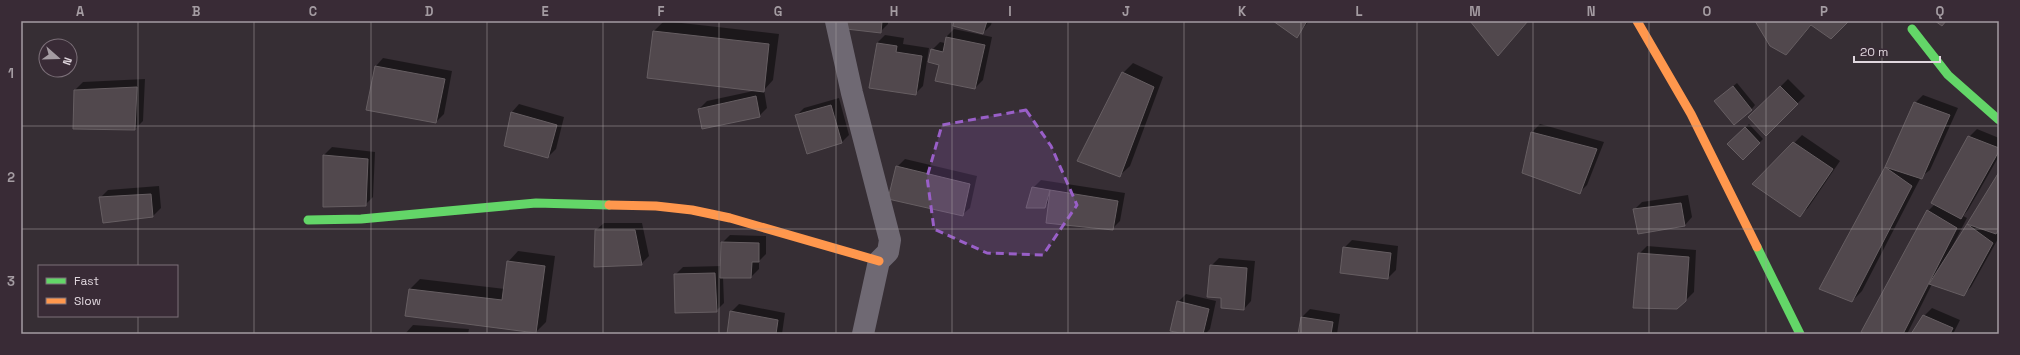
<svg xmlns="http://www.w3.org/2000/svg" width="2020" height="355" font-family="'Space Grotesk',sans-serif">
<rect width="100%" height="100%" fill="#362e34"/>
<path fill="#0007" d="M664,21L779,34L773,80L764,90L767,108L759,116L699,109L707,101L758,90L654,31Z
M848,21H888V24L880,32Z
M955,21H992L991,25L983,33Z
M1274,21H1309L1297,36Z
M1756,21H1848L1812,25L1786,54Z
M954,29L992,37L983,80L975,88L940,64L932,50L940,42L945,43L946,37Z
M885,35L904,38L903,44L929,48L923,86L915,94L870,87L877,43Z
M383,58L452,71L444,114L436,122L376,66Z
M1133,63L1163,77L1130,166L1119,176L1123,73Z
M145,79L143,121L135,129L75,90L83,82Z
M1788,79L1805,96L1766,134L1750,117Z
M1737,83L1755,105L1751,110L1720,97Z
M1923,95L1958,108L1930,170L1921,177L1862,291L1852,301L1820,288L1886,168L1915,103Z
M839,98L849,135L841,143L796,116L804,108Z
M519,104L564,117L556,149L548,157L505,145L512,112Z
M1540,124L1604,142L1587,185L1579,193L1524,172L1532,132Z
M1749,124L1763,139L1743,159L1729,144Z
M1977,129L1999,138V156L1968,210L1963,216L1967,218L1952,247L1953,248L1969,223L1999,174V230L1997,232L1999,237L1971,287L1963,295L1932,284L1907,334H1867L1928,211L1935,204L1969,137Z
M1802,135L1840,161L1808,208L1800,215L1754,184Z
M332,147L375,152L373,197L365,205L324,155Z
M905,159L977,176L970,208L962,215L897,167Z
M1041,180L1125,193L1120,221L1112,229L1050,201L1044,207L1033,188Z
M159,186L161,208L153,216L103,222L100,198L108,190Z
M1688,195L1692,217L1685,225L1634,210L1642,202Z
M604,223H642L649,256L641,264L596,230Z
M730,235L766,236V254L759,261V269L751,277H723L724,303L716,311L675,275L683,267L722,266V243Z
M1352,240L1398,246L1396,270L1388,278L1344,248Z
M1647,246L1696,250L1694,292L1686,300L1639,254Z
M518,251L555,256L546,322L536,332L406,315L410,289L420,279L505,289L508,262Z
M1219,258L1255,261L1251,301L1244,309L1222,297L1211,266Z
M1186,294L1216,301L1210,329L1205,334H1189L1178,302Z
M739,304L785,313L782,334H728L731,312Z
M1932,308L1960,320L1953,334H1913L1924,316Z
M1310,309L1340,314L1337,334H1299L1302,317Z
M413,325L469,329L468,334H405Z"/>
<path fill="#51484d" stroke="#665e62" d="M847,21H882L881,33L846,29Z
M954,21H987L983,34L953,26Z
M1273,21H1307L1297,38Z
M1470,21H1528L1498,56Z
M1755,21H1849L1831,39L1811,25L1786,55L1770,46Z
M1935,21H1946L1942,26Z
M653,31L769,44L764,92L647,78Z
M946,37L985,45L975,89L935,81L939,65L928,62L931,49L943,52Z
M877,43L897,46L896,52L922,56L916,95L869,88Z
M375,66L445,79L436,123L366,110Z
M1122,72L1154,87L1120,177L1077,161Z
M1733,86L1752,110L1734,125L1714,101Z
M1780,86L1798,104L1766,136L1748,117Z
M137,87L135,130L73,129L74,90Z
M756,96L760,117L702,129L698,109Z
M1914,102L1950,115L1922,179L1885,167Z
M831,105L842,143L807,154L795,115Z
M511,112L557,125L548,158L504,146Z
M1745,127L1760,143L1743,160L1727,144Z
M1531,132L1597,149L1580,194L1522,173Z
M1968,136L1999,148V151L1961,219L1931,203Z
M1793,142L1833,169L1800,217L1752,184Z
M323,155L368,159L366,206L323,207Z
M896,166L970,184L963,216L888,199Z
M1885,167L1912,186L1852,302L1819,289Z
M1999,172V229L1996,234L1967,224Z
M1032,187L1050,190L1045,208H1026Z
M1050,190L1118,201L1113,230L1046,223Z
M151,194L153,217L103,223L99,197Z
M1681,203L1685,226L1638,234L1633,209Z
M1927,210L1957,228L1903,334H1865L1861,332Z
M1967,224L1993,243L1964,296L1929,284Z
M595,230H635L642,265L594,267Z
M721,242L759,243V262H752L751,278H720Z
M1343,247L1391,253L1388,279L1340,273Z
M1638,253L1689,257L1686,301L1677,309L1633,308Z
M507,261L545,266L536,333L405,316L409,289L502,300Z
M1210,265L1247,268L1244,310L1221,308V298L1207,297Z
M715,273L717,312L675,313L674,274Z
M1177,301L1209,309L1203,334H1185L1170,331Z
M730,311L778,320L776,334H727Z
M1923,315L1953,328L1950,334H1911Z
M1301,317L1333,322L1331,334H1298Z"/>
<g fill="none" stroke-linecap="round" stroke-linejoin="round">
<path stroke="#6f6973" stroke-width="22" d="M836,21L852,93L890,240L888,252L879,261L863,334"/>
<path stroke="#63d668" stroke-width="9" d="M1912,29L1948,75L1999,120
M308,220L361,219L536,203L609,205
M1757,247L1800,334"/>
<path stroke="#ff974d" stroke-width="9" d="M1637,21L1691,114L1757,247
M609,205L656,206L692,210L730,218L879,261"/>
</g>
<path fill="#995fc8" fill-opacity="0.2" stroke="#995fc8" stroke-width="3" stroke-dasharray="8 5" stroke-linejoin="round" d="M1026,110L1051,146L1077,205L1043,255L987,253L934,229L927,177L942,125Z"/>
<path fill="none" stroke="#a49ca2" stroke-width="1" stroke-opacity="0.55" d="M138,21V266M254,21V334M371,21V334M487,21V334M603,21V334M719,21V334M836,21V334M952,21V334M1068,21V334M1184,21V334M1301,21V334M1417,21V334M1533,21V334M1649,21V334M1766,21V334M1882,21V334M21,126H1999M21,229H1999M138,316V334"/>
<rect width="2020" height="355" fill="none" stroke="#392b36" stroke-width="44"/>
<rect x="38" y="265" width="140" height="52" fill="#392b36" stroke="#7c7079"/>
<rect x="46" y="278" width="20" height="6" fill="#63d668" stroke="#7c7079"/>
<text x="74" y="285" font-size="12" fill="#e0d7de">Fast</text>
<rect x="46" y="298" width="20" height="6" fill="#ff974d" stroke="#7c7079"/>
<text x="74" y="305" font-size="12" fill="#e0d7de">Slow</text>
<g transform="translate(58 58) rotate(110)"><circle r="19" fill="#392b36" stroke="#7c7079"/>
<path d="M0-3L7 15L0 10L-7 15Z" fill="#a49ca2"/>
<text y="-6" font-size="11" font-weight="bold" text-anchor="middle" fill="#e0d7de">N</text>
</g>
<path d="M1854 56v6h86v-6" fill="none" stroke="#e0d7de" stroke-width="2"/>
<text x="1860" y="56" font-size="12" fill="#e0d7de" stroke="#392b36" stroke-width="3" paint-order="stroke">20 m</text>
<rect x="22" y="22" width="1976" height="311" fill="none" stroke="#a49ca2" stroke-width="1.5"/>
<g font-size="13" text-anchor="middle" font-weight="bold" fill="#a49ca2">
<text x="80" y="16">A</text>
<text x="196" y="16">B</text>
<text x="313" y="16">C</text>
<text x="429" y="16">D</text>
<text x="545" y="16">E</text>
<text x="661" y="16">F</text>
<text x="778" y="16">G</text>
<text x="894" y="16">H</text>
<text x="1010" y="16">I</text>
<text x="1126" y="16">J</text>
<text x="1242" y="16">K</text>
<text x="1359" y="16">L</text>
<text x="1475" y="16">M</text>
<text x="1591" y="16">N</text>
<text x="1707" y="16">O</text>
<text x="1824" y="16">P</text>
<text x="1940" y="16">Q</text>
<text x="11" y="78">1</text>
<text x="11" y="182">2</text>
<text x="11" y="286">3</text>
</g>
</svg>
